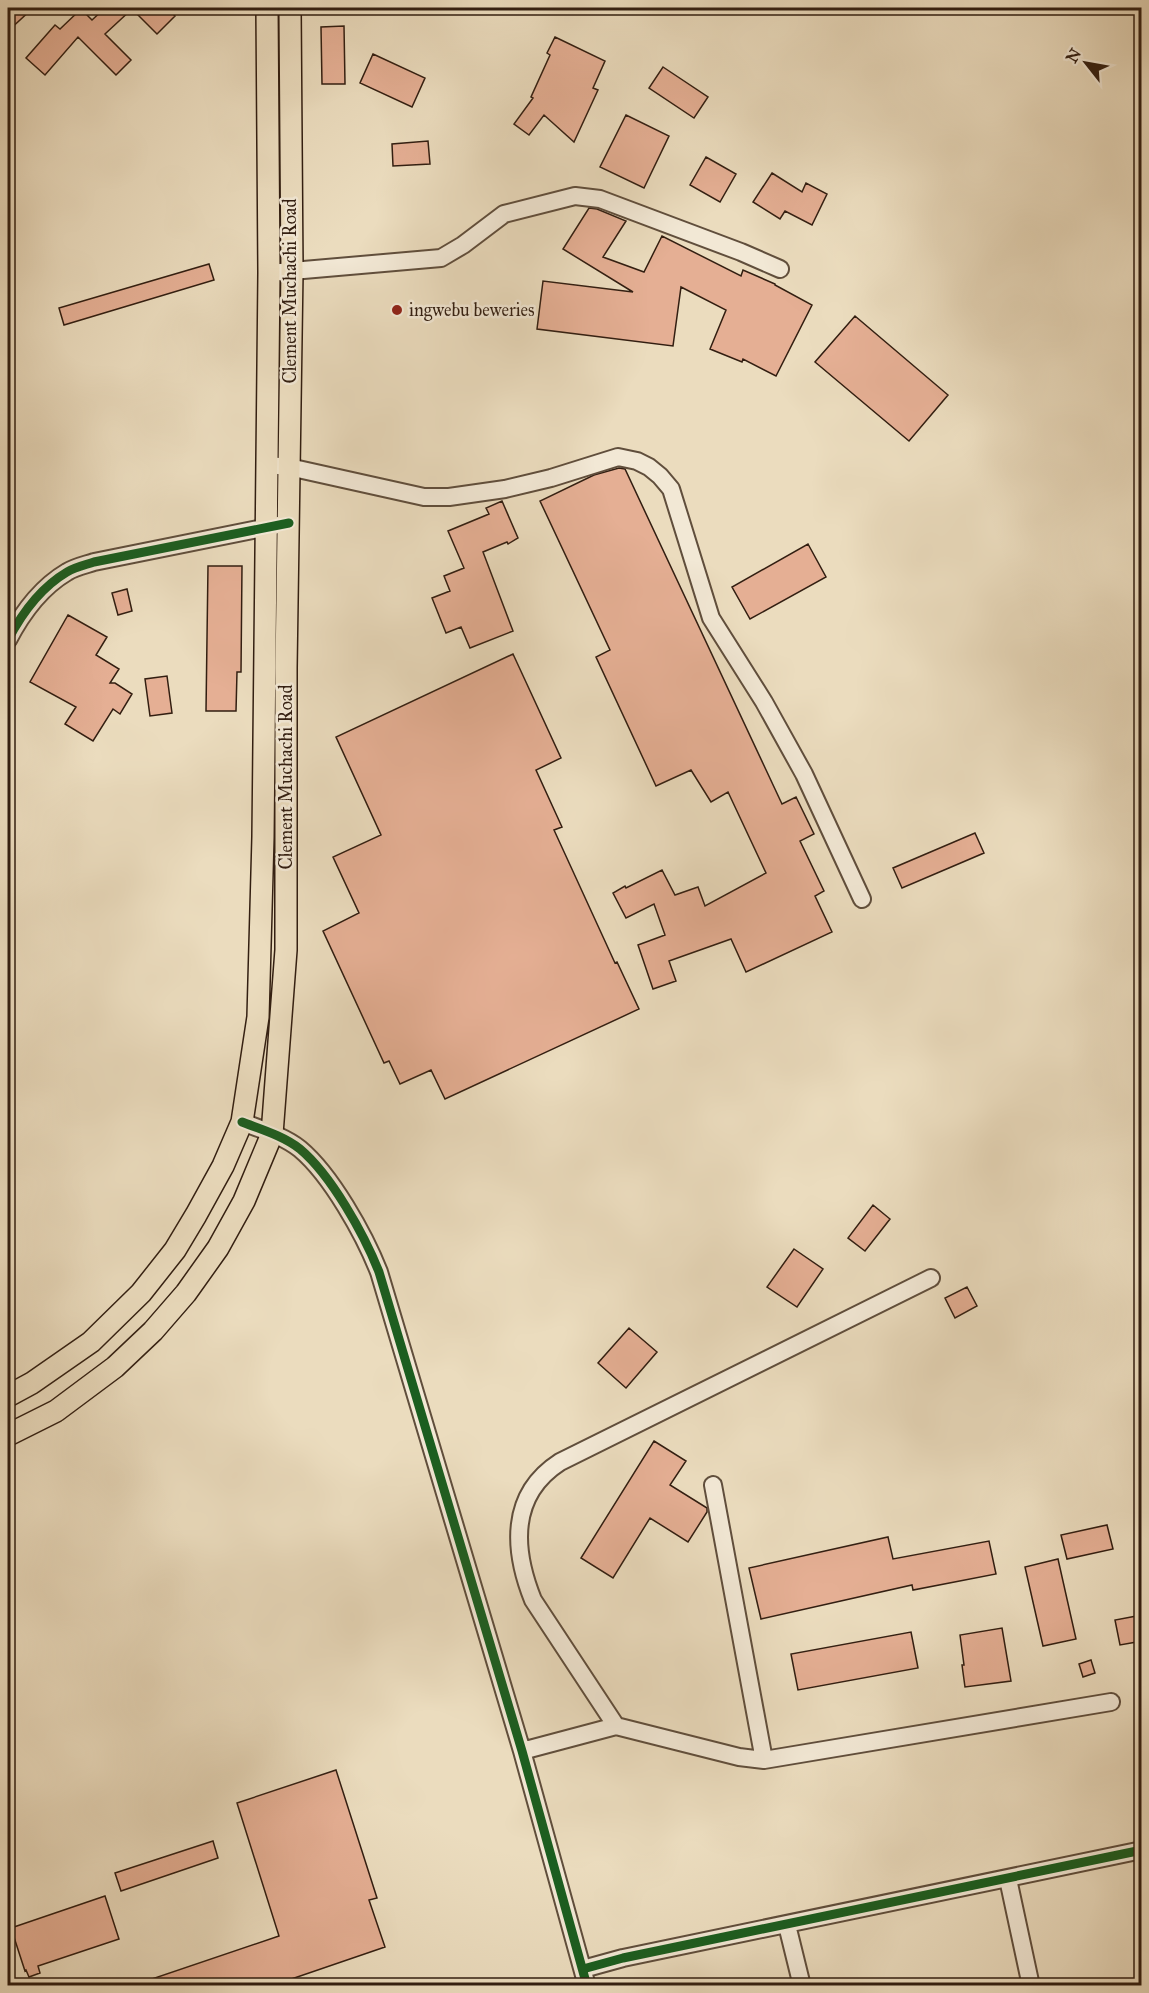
<svg xmlns="http://www.w3.org/2000/svg" width="1149" height="1993" font-family="'IM FELL Great Primer',serif">
<rect width="100%" height="100%" fill="#ebdcbe"/>
<filter id="stains"><feTurbulence type="fractalNoise" baseFrequency=".00333" numOctaves="4"/><feColorMatrix values="0 0 0 0 .2 0 0 0 0 .09 0 0 0 0 .02 0 0 0 .5 -.17"/></filter>
<radialGradient id="worn" r=".72"><stop offset=".6" stop-color="#630" stop-opacity="0"/><stop offset="1" stop-color="#630" stop-opacity=".3"/></radialGradient>
<path fill="#e5af94" stroke="#321e11" stroke-width="1.5" d="M8,8H33L8,31Z
M105,8H167L175,16L157,34L132,9L105,34L131,60L116,75L78,37L45,75L26,58L55,25L60,29L81,9L92,20Z
M344,26L345,84H322L321,27Z
M555,37L605,61L593,88L598,90L574,142L544,115L529,135L514,124L533,98L531,97L550,55L547,53Z
M373,54L425,78L412,107L360,83Z
M663,67L708,97L694,118L649,88Z
M626,115L669,136L644,188L600,167Z
M428,141L430,164L393,166L392,144Z
M706,157L736,174L720,202L690,185Z
M772,173L802,192L806,183L827,194L812,225L785,211L780,219L753,202Z
M589,208L597,209L626,221L603,257L644,272L662,236L741,276L743,270L775,284V285L812,305L776,376L743,359L742,362L710,349L726,310L681,287L673,346L537,329L543,281L633,292L563,249Z
M209,264L214,280L64,325L59,308Z
M855,316L948,395L909,441L815,362Z
M619,468L625,469L782,804L796,797L814,834L800,841L824,891L815,896L832,932L746,972L731,939L669,961L676,981L653,989L638,945L665,935L654,904L626,918L613,893L625,886L626,888L662,870L675,895L698,887L705,906L766,873L728,792L711,802L691,770L656,786L596,657L610,650L540,501L594,475Z
M502,501L518,538L508,544L507,542L483,552L513,631L470,648L461,627L446,633L432,598L450,591L444,576L464,568L448,531L489,514L486,508Z
M808,544L826,577L750,619L732,587Z
M208,566H242L241,672H237L236,711H206Z
M127,589L132,611L118,615L112,593Z
M68,615L107,637L96,655L119,669L110,683H115L132,694L120,714L113,709L93,741L65,724L76,707L30,682Z
M513,654L561,758L536,770L562,827L554,830L615,963L617,962L639,1009L445,1099L431,1070L400,1084L389,1061L384,1063L323,931L359,913L333,857L381,835L336,737Z
M167,676L172,713L150,716L145,679Z
M975,833L984,853L902,888L893,868Z
M873,1205L890,1219L865,1251L848,1238Z
M794,1249L823,1269L797,1307L767,1287Z
M967,1287L977,1306L955,1318L945,1298Z
M629,1328L657,1352L626,1388L598,1363Z
M654,1441L686,1461L670,1485L707,1508V1512L688,1542L650,1518L613,1578L581,1558Z
M1107,1525L1113,1549L1067,1559L1061,1535Z
M888,1537L893,1559L989,1541L996,1574L913,1590L912,1585L761,1619L749,1568Z
M1058,1559L1076,1639L1043,1646L1025,1567Z
M1142,1615V1641L1120,1645L1115,1620Z
M1002,1628L1011,1681L965,1687L962,1665H964L960,1635Z
M911,1632L918,1668L798,1690L791,1654Z
M1091,1660L1095,1673L1083,1677L1079,1664Z
M336,1770L377,1898L369,1900L385,1947L271,1986H140V1983L279,1936L237,1803Z
M213,1841L218,1858L121,1891L115,1873Z
M105,1896L119,1939L38,1966L40,1973L29,1977L26,1970L25,1971L11,1928Z"/>
<g fill="none" stroke-linecap="round" stroke-linejoin="round">
<g stroke="#604e3c" stroke-width="20">
<path id="minor" d="M269,273L441,258L463,245L504,214L575,196L600,199L741,252L780,269
M268,465L289,467L424,497H449L505,489L551,478L618,457L637,461L649,467L660,476L671,489L711,618L764,702L804,774L862,899
M8,640C22,613 40,588 67,572C75,567 85,565 94,562L278,525
M242,1122C260,1129 284,1136 300,1149C331,1175 364,1234 379,1272L522,1751L587,1986
M713,1485L764,1760
M616,1726L533,1600C513,1550 509,1495 560,1462L931,1278
M522,1751L616,1726L739,1757L764,1760L1111,1702
M1008,1879L1031,1986
M787,1925L802,1986
M583,1969L623,1958L1142,1850"/>
</g>
<g stroke="#321e11" stroke-width="24">
<path id="major" d="M8,1396L32,1383L91,1342L141,1293L175,1250L196,1215L223,1166L242,1122L258,1017L263,837L269,273L267,8
M8,1435L56,1411L115,1367L153,1331L186,1293L218,1248L244,1201L272,1134L286,950V668L292,271L290,8"/>
</g>
<use href="#minor" stroke="#f2e8d5" stroke-width="16"/>
<use href="#major" stroke="#ebdcbe" stroke-width="21"/>
<g stroke="#f2e8d5" stroke-width="13">
<path id="cycleway" d="M8,640C22,613 40,588 67,572C75,567 85,565 94,562L289,523
M242,1122C260,1129 284,1136 300,1149C331,1175 364,1234 379,1272L522,1751L587,1986
M583,1969L623,1958L1142,1850"/>
</g>
<use href="#cycleway" stroke="#1b5e20" stroke-width="9"/>
</g>
<circle fill="#8f2418" stroke="#f2e8d5" stroke-width="2" cx="397" cy="310" r="6"/>
<g text-anchor="middle" dominant-baseline="central" stroke-width="5" stroke-linejoin="round" paint-order="stroke">
<g font-size="18" fill="#321e11" stroke="#f2e8d5">
<text transform="translate(290 291) rotate(-90)">Clement Muchachi Road</text>
<text transform="translate(286 777) rotate(-90)">Clement Muchachi Road</text>
</g>
<g font-size="18" fill="#321e11" stroke="#f2e8d5" text-anchor="start">
<text x="409" y="310">ingwebu beweries</text>
</g>
</g>
<rect width="1149" height="1993" fill="none" stroke="#ebdcbe" stroke-width="30"/>
<rect x="9" y="9" width="1131" height="1975" fill="none" stroke="#321e11" stroke-width="3"/>
<rect x="15" y="15" width="1119" height="1963" fill="none" stroke="#321e11" stroke-width="1.5"/>
<g transform="translate(1086 63) rotate(301)" stroke="#f2e8d5" stroke-width="4.5" paint-order="stroke">
<path d="M0-4.5L10 22L0 15L-10 22Z" fill="#321e11"/>
<text y="-9" font-size="16" font-weight="bold" text-anchor="middle" fill="#321e11">N</text>
</g>
<rect width="100%" height="100%" filter="url(#stains)"/>
<rect width="100%" height="100%" fill="url(#worn)"/>
</svg>
